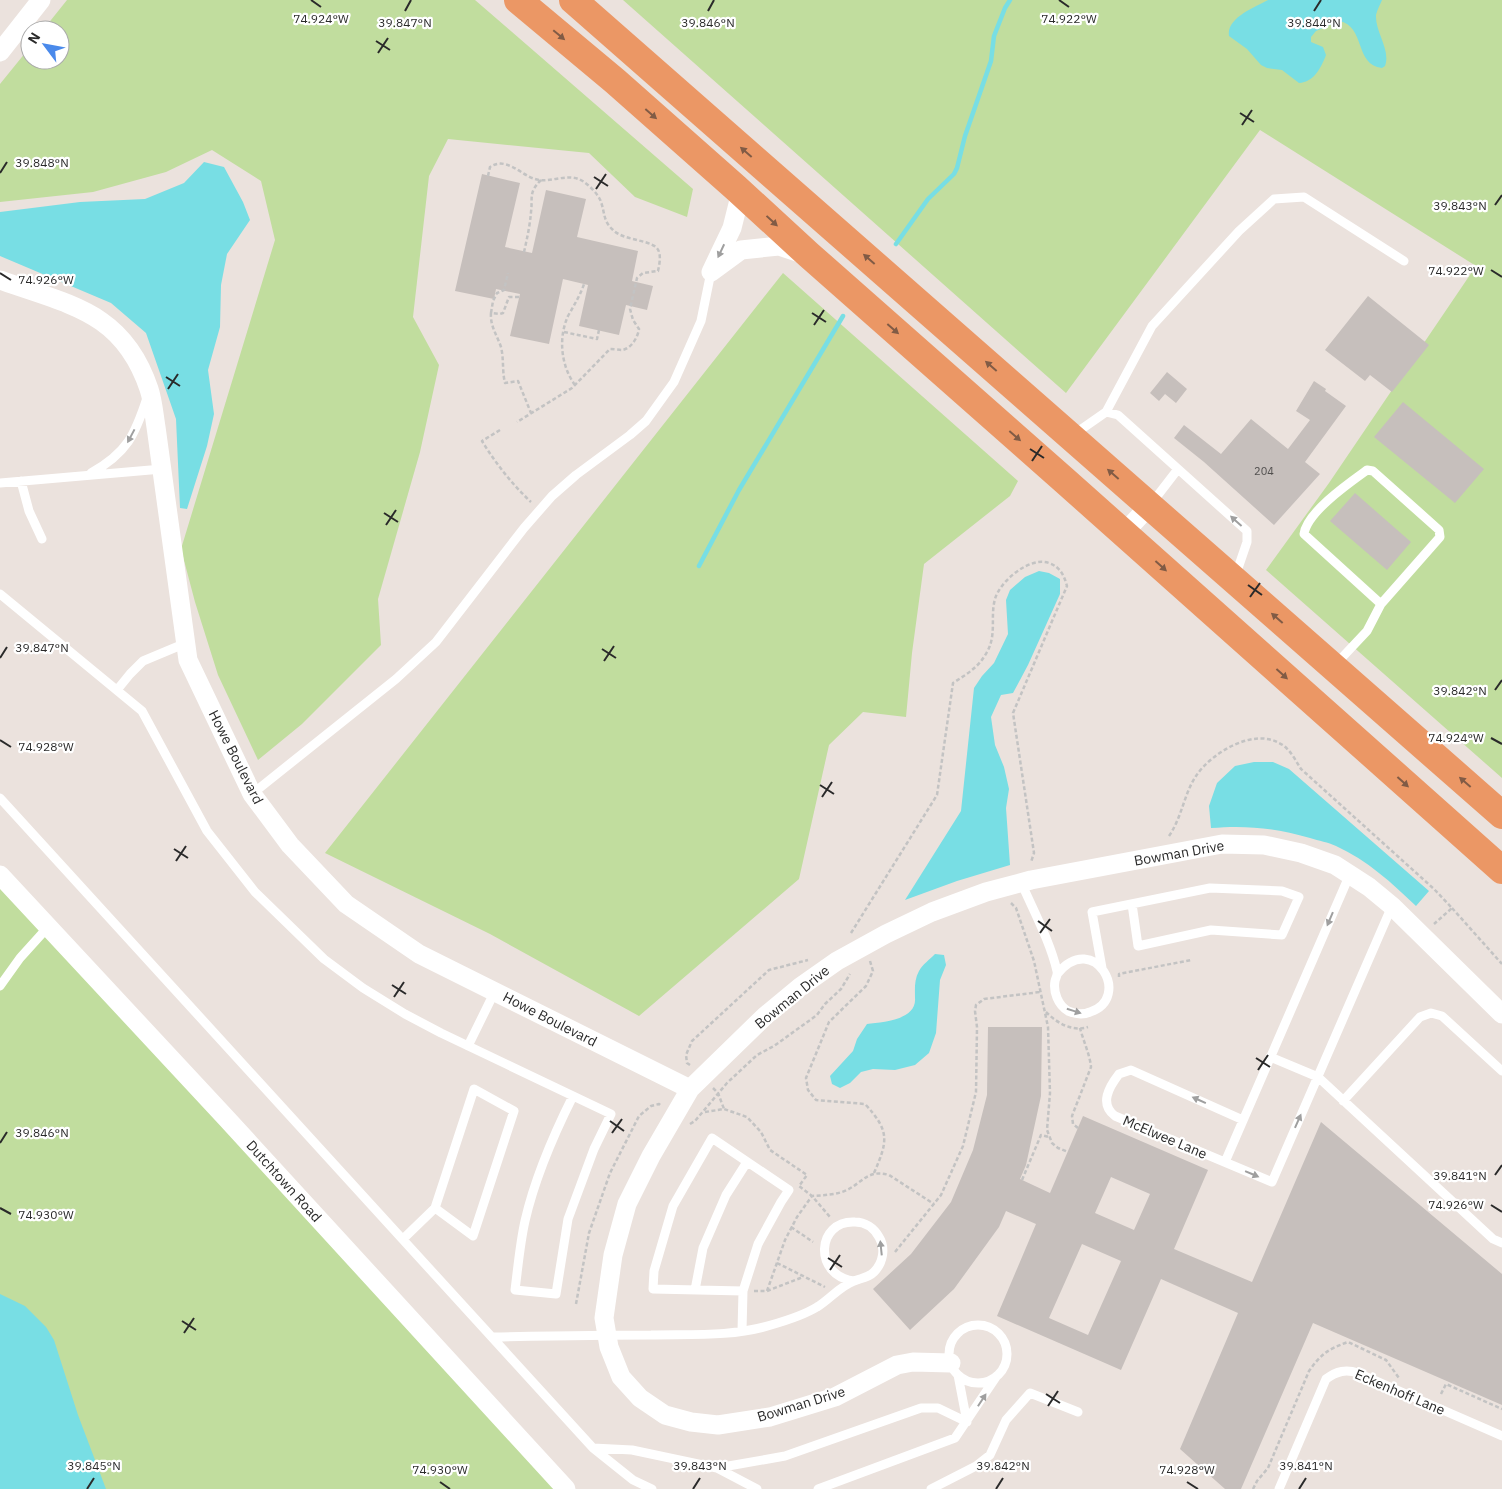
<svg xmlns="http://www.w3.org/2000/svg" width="1502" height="1489" font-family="'IBM Plex Sans',sans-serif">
<rect width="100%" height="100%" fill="#ebe2dd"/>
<path fill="#c1dd9e" d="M67,0H475L693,189L687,217L635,197L589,153L448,139L429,176L413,317L439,365L420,452L378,599L381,645L302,724L258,760L218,675L195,602L181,549L275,240L261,181L212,150L166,172L93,192L0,202V84L30,47V60H60V30H43Z
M623,0H1502V778L1266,570L1329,483L1476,266L1260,130L1066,393Z
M783,273L1018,481L1010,496L924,564L912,653L906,717L863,712L829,745L799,879L639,1016L490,934L325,853Z
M0,875L566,1489H0Z"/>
<path fill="#78dee4" d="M1268,0H1382C1380,5 1377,10 1376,15C1375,32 1391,50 1385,66L1382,68C1354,65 1366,26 1339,21L1316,31L1311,37V42L1323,47L1326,55C1321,68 1314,82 1299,83L1282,70L1267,68L1261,65L1247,49L1229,36C1226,18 1255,7 1268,0Z
M204,162L224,167L243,202L250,220L227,254L221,285L220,327L208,370L214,414L207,446L187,509L180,508L176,419L146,333L111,303L0,256V212L80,202L145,199L184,183Z
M1039,571L1049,573L1060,579V594L1028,665L1013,693L1001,695L991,717L995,745L1004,767L1009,789L1006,808L1010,865L957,881L905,900L961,811L974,688L982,676L994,663L1008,634L1006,600L1010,590L1025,577Z
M1254,762H1273L1289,769L1429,891L1416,906C1392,883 1367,860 1336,846C1328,842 1319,841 1310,838C1275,828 1247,825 1211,828L1209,806L1217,783L1235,766Z
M935,954L944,955L946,965L940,980L936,1033L929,1053L915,1065L895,1070L873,1069L861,1072L850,1083L840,1088L832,1084L830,1076L853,1051L857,1039L867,1024C883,1022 917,1020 915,998C915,989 914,980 919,971C922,965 930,959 935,954Z
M0,1294L25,1306L46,1327L54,1340L78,1415L106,1489H0Z"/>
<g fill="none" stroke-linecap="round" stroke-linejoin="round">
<path stroke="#78dee4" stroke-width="4.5" d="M896,244L928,199L954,174L957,168L965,136L991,61L994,36L1005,8L1010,0
M699,566L739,490L843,316"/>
</g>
<path fill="#c6bfbc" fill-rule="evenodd" d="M482,174L520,183L505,247L532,253L546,190L586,199L577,237L638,251L632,281L653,286L647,310L626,305L619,335L579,326L588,285L563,279L549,344L510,336L520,294L496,289L494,299L455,291Z
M1368,296L1429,345L1392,392L1370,375L1365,381L1325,350Z
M1167,372L1187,389L1176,403L1165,394L1159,401L1150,393Z
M1314,381L1326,389L1325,391L1346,406L1305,462L1320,474L1274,525L1204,462L1174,438L1184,425L1221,454L1251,419L1288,449L1310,420L1296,411Z
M1403,402L1484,469L1455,503L1374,437Z
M1355,493L1411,542L1387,570L1330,521Z
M988,1027H1042L1041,1096L1026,1165L1020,1179L1050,1193L1083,1116L1208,1170L1174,1249L1252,1282L1321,1122L1502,1274V1405L1313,1323L1241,1489H1225L1180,1449L1238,1313L1161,1279L1121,1370L997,1316L1036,1224L1006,1211L999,1227L954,1289L910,1330L873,1289L911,1254L951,1202L973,1150L987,1095ZM1111,1177L1150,1194L1134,1230L1095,1213ZM1082,1244L1121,1261L1088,1335L1049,1318Z"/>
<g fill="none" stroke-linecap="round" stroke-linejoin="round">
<path stroke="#c3c3c3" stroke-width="2.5" stroke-dasharray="4 2.5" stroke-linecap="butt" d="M488,176L490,167C506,156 521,175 535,179C551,184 569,171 584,182C590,186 599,195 601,202C605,213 603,221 613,230C625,242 656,239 659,252C661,258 659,266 658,271L643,273L637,278L630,309L633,320L639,329C638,337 631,349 622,350C619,350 614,349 610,349L572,388L517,422
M524,252C527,239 530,225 531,212C533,197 528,193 541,180
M519,297H509L503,313L500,314L491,313C490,326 497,335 501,347C504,359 502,371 505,383L518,381L531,413
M491,313L493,301L497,293L504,290L508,273
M564,332L597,339L599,330
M575,385C561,366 558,338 568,316C574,305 580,296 584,284
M500,430L482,441C496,464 512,484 531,502
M1169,836C1182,817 1184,794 1196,776C1211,753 1253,728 1279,743C1290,748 1295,760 1301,769L1434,889L1452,908L1434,924
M1011,903L1016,908L1034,961L1048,1027L1050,1093L1047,1130L1052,1143L1058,1148L1068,1152
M1452,908L1502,964
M851,933L937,795L953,683C967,674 979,667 987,652C997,634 990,617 995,599C1000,581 1030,556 1049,563C1060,567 1064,575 1067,586L1013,713L1034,853L1031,862
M870,961L873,971L866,986L829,1022L806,1078L808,1090L816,1100L865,1104C890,1131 888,1141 874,1173
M1119,977V974L1191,960
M1046,1012C1057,1023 1072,1032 1088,1027
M690,1065L687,1063L686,1055L692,1041L769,970L808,960
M713,1088L718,1093L724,1109
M705,1112L724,1109L747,1117L761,1132L770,1150L807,1175L799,1186L812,1196L830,1217
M690,1124L695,1121L727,1083L757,1055L774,1046L817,1015L825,1004L841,989L850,974
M1078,1128L1073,1124L1072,1116L1091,1067C1090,1055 1083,1040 1080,1028
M1022,1180L1041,1135L1049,1137
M791,1227L813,1242
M895,1252L941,1195L963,1146L976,1092L977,1027L975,1011L976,1005L984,999L1040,992
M777,1263L825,1287
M754,1291H767L785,1240L797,1217L812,1196C824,1195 837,1195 847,1190C863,1182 868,1169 889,1175L934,1204
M767,1291L803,1277
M576,1304L589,1233L610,1173L639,1116L651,1106L659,1104L660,1105
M1441,1394L1446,1384L1502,1409
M1253,1489L1257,1481L1268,1468L1309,1371C1321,1354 1328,1349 1348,1342L1386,1360L1399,1378"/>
<path stroke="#fff" stroke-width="9" d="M1106,412L1152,326L1239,231L1274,199L1304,197L1404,261
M1073,435L1106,412L1118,415L1247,531V542L1235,577
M91,473C127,453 135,435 147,398
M21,481L29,511L42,539
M0,483L162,469
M1151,504L1178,469
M0,594L142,711L207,831L255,892L324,959L363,988L405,1014L441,1033L611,1114L594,1149L568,1219L556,1294L515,1290C518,1267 520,1243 525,1221C535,1177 553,1136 573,1096
M1335,665L1367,631L1381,604L1440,537L1439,530L1373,471L1367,470C1349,483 1307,512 1304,534L1381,604
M117,690L130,674L143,661L186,643
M252,794L396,679L436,642L524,528L552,496L576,475L630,435L646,421L674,382L701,321L711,272
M0,798L593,1448L633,1480L652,1489
M1021,882C1033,910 1050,941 1057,971C1058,975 1056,977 1055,981C1053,992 1058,1005 1068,1011C1075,1014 1083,1015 1090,1012C1133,998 1094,930 1058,973
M1102,968L1092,912L1210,888L1282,891L1299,897L1282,935L1211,930L1138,946L1132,904
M0,986L20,958L48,927
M468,1046L495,991
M1270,1057L1318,1077L1493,1239L1502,1243
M1343,1101L1420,1017L1431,1013L1442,1016L1502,1071
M1243,1120L1131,1070L1119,1074C1109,1087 1099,1104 1115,1116L1272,1182L1392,906
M1225,1162L1350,874
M403,1239L435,1208L474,1089L514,1111L473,1236L435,1208
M695,1290L703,1248L726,1195L747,1162
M949 1354a29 29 0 1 1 58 0a29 29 0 1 1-58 0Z
M742,1331L743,1291L758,1244L781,1202L789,1190L712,1138L673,1206L654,1271L653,1289L743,1291
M492,1337C545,1336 598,1335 651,1335C691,1334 732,1337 771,1325C785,1321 804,1315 817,1307C829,1300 840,1286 854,1281C861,1278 868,1278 874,1272C883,1263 886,1248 879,1237C874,1228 865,1222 855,1222C816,1220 813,1276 854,1281
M958,1375L967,1422
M593,1448L632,1450L717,1468L757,1489
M717,1468L785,1456L921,1408H938L967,1422
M818,1489L955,1438L996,1377
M931,1489L976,1466L990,1455L1006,1420L1030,1393L1078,1412
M1279,1489L1326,1379C1337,1371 1346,1369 1358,1373L1502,1436"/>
<path stroke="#fff" stroke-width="19" d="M0,52L41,0
M736,188L739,200L732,228L711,272L741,250L779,246L803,254
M0,280C69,305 123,311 149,389C153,401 154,415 156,427L188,660L252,794L290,845L346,904L419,954L690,1089
M1124,533L1149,506
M0,875L227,1119L566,1489
M951,1363L913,1362L897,1365L835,1397L770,1417L718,1425L691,1422L665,1415L640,1398L621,1377L609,1347L604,1318L613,1255L627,1204L651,1156L690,1089L765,1016L800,987L837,961L886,934L932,912L986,892L1031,880L1222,844L1264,845L1301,853L1335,865L1369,887L1392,906L1502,1014"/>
<path stroke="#eb9765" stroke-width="28" d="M518,0L615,81L736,188L809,255L1064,480L1502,870
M573,0L1502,815"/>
</g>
<defs><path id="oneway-solid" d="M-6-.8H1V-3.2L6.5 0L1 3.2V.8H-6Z" transform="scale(1.25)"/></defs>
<g fill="#815b45">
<use href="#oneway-solid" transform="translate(559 35) rotate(40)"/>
<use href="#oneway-solid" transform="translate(651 114) rotate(41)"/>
<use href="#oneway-solid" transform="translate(746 152) rotate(-139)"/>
<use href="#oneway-solid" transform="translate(772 221) rotate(43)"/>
<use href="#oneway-solid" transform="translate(869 259) rotate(-139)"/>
<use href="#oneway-solid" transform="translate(893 329) rotate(41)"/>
<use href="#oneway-solid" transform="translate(991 366) rotate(-139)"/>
<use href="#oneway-solid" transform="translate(1015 436) rotate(41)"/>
<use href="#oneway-solid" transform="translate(1113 474) rotate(-139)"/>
<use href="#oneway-solid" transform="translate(1161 566) rotate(42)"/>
<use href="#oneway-solid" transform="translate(1277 618) rotate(-139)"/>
<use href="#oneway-solid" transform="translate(1282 674) rotate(42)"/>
<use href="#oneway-solid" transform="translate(1403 782) rotate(42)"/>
<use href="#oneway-solid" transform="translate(1465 782) rotate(-139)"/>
</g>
<g fill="#9f9f9f">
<use href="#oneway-solid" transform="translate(721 251) rotate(115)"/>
<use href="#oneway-solid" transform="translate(131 436) rotate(118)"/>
<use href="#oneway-solid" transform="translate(1236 521) rotate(-138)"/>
<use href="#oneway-solid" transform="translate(1330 919) rotate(113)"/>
<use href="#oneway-solid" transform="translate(1074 1011) rotate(17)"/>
<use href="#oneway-solid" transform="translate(1199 1100) rotate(-156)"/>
<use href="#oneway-solid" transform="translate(1298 1121) rotate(-66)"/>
<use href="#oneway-solid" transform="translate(1252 1174) rotate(23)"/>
<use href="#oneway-solid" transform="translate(881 1248) rotate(-96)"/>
<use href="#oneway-solid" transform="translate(982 1400) rotate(-57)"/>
</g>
<path fill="none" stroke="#2a2a2a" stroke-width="2" d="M311,0L321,7M1059,0L1069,7M405,11L411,0M708,11L714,0M1314,11L1321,0M376,41L390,50M378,53L388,38M1240,113L1254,122M1242,125L1252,110M0,173L7,162M594,177L608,186M596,189L606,174M1495,205L1502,195M1491,270L1502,277M0,273L11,280M812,313L826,322M814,325L824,310M166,377L180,386M168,389L178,374M1030,449L1044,458M1032,461L1042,446M384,513L398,522M386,525L396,510M1248,585L1262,595M1250,597L1260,583M602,649L616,658M0,658L7,647M604,661L614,646M1495,690L1502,680M1491,738L1502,744M0,740L11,747M820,785L834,794M822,797L832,782M174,849L188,858M176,861L186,846M1038,921L1052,931M1040,933L1050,919M392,985L406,994M394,997L404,982M1256,1058L1270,1067M1258,1070L1268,1055M610,1121L624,1131M612,1133L622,1119M0,1143L7,1132M1495,1175L1502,1165M1491,1205L1502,1212M0,1208L11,1214M828,1258L842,1267M830,1270L840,1255M182,1321L196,1330M184,1333L194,1318M1046,1394L1060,1403M1048,1406L1058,1391M440,1482L450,1489M1187,1482L1198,1489M87,1489L94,1478M693,1489L700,1478M996,1489L1003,1478M1299,1489L1306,1478"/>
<g text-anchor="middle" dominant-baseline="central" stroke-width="4.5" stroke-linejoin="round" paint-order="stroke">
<g font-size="11" fill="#514f4e">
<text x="1264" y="471">204</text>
</g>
<g font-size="14" fill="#2a2a2a" stroke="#fff">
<text transform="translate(236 757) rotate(63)">Howe Boulevard</text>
<text transform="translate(1179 853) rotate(-10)">Bowman Drive</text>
<text transform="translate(792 997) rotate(-39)">Bowman Drive</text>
<text transform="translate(550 1019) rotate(27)">Howe Boulevard</text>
<text transform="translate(1165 1137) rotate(23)">McElwee Lane</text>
<text transform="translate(284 1181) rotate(48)">Dutchtown Road</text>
<text transform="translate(1400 1392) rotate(23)">Eckenhoff Lane</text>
<text transform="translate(801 1404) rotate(-17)">Bowman Drive</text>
</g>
</g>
<g font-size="12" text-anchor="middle" fill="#2a2a2a" stroke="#fff" stroke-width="4.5" stroke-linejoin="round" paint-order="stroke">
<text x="1069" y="23">74.922°W</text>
<text x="321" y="23">74.924°W</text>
<text x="405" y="27">39.847°N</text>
<text x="708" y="27">39.846°N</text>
<text x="1314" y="27">39.844°N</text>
<text x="42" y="167">39.848°N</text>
<text x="1460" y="210">39.843°N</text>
<text x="1456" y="275">74.922°W</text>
<text x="46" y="284">74.926°W</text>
<text x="42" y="652">39.847°N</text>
<text x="1460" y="695">39.842°N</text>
<text x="1456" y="742">74.924°W</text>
<text x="46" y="751">74.928°W</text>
<text x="42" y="1137">39.846°N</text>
<text x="1460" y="1180">39.841°N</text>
<text x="1456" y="1209">74.926°W</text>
<text x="46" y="1219">74.930°W</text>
<text x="94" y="1470">39.845°N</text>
<text x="700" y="1470">39.843°N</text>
<text x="1003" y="1470">39.842°N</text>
<text x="1306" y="1470">39.841°N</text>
<text x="440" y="1474">74.930°W</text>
<text x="1187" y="1474">74.928°W</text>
</g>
<g transform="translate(45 45) rotate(302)"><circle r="24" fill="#ffffff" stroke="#aaaaaa"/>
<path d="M0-4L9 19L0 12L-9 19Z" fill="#4a8aeb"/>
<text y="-8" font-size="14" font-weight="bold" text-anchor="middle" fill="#2a2a2a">N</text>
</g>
</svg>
